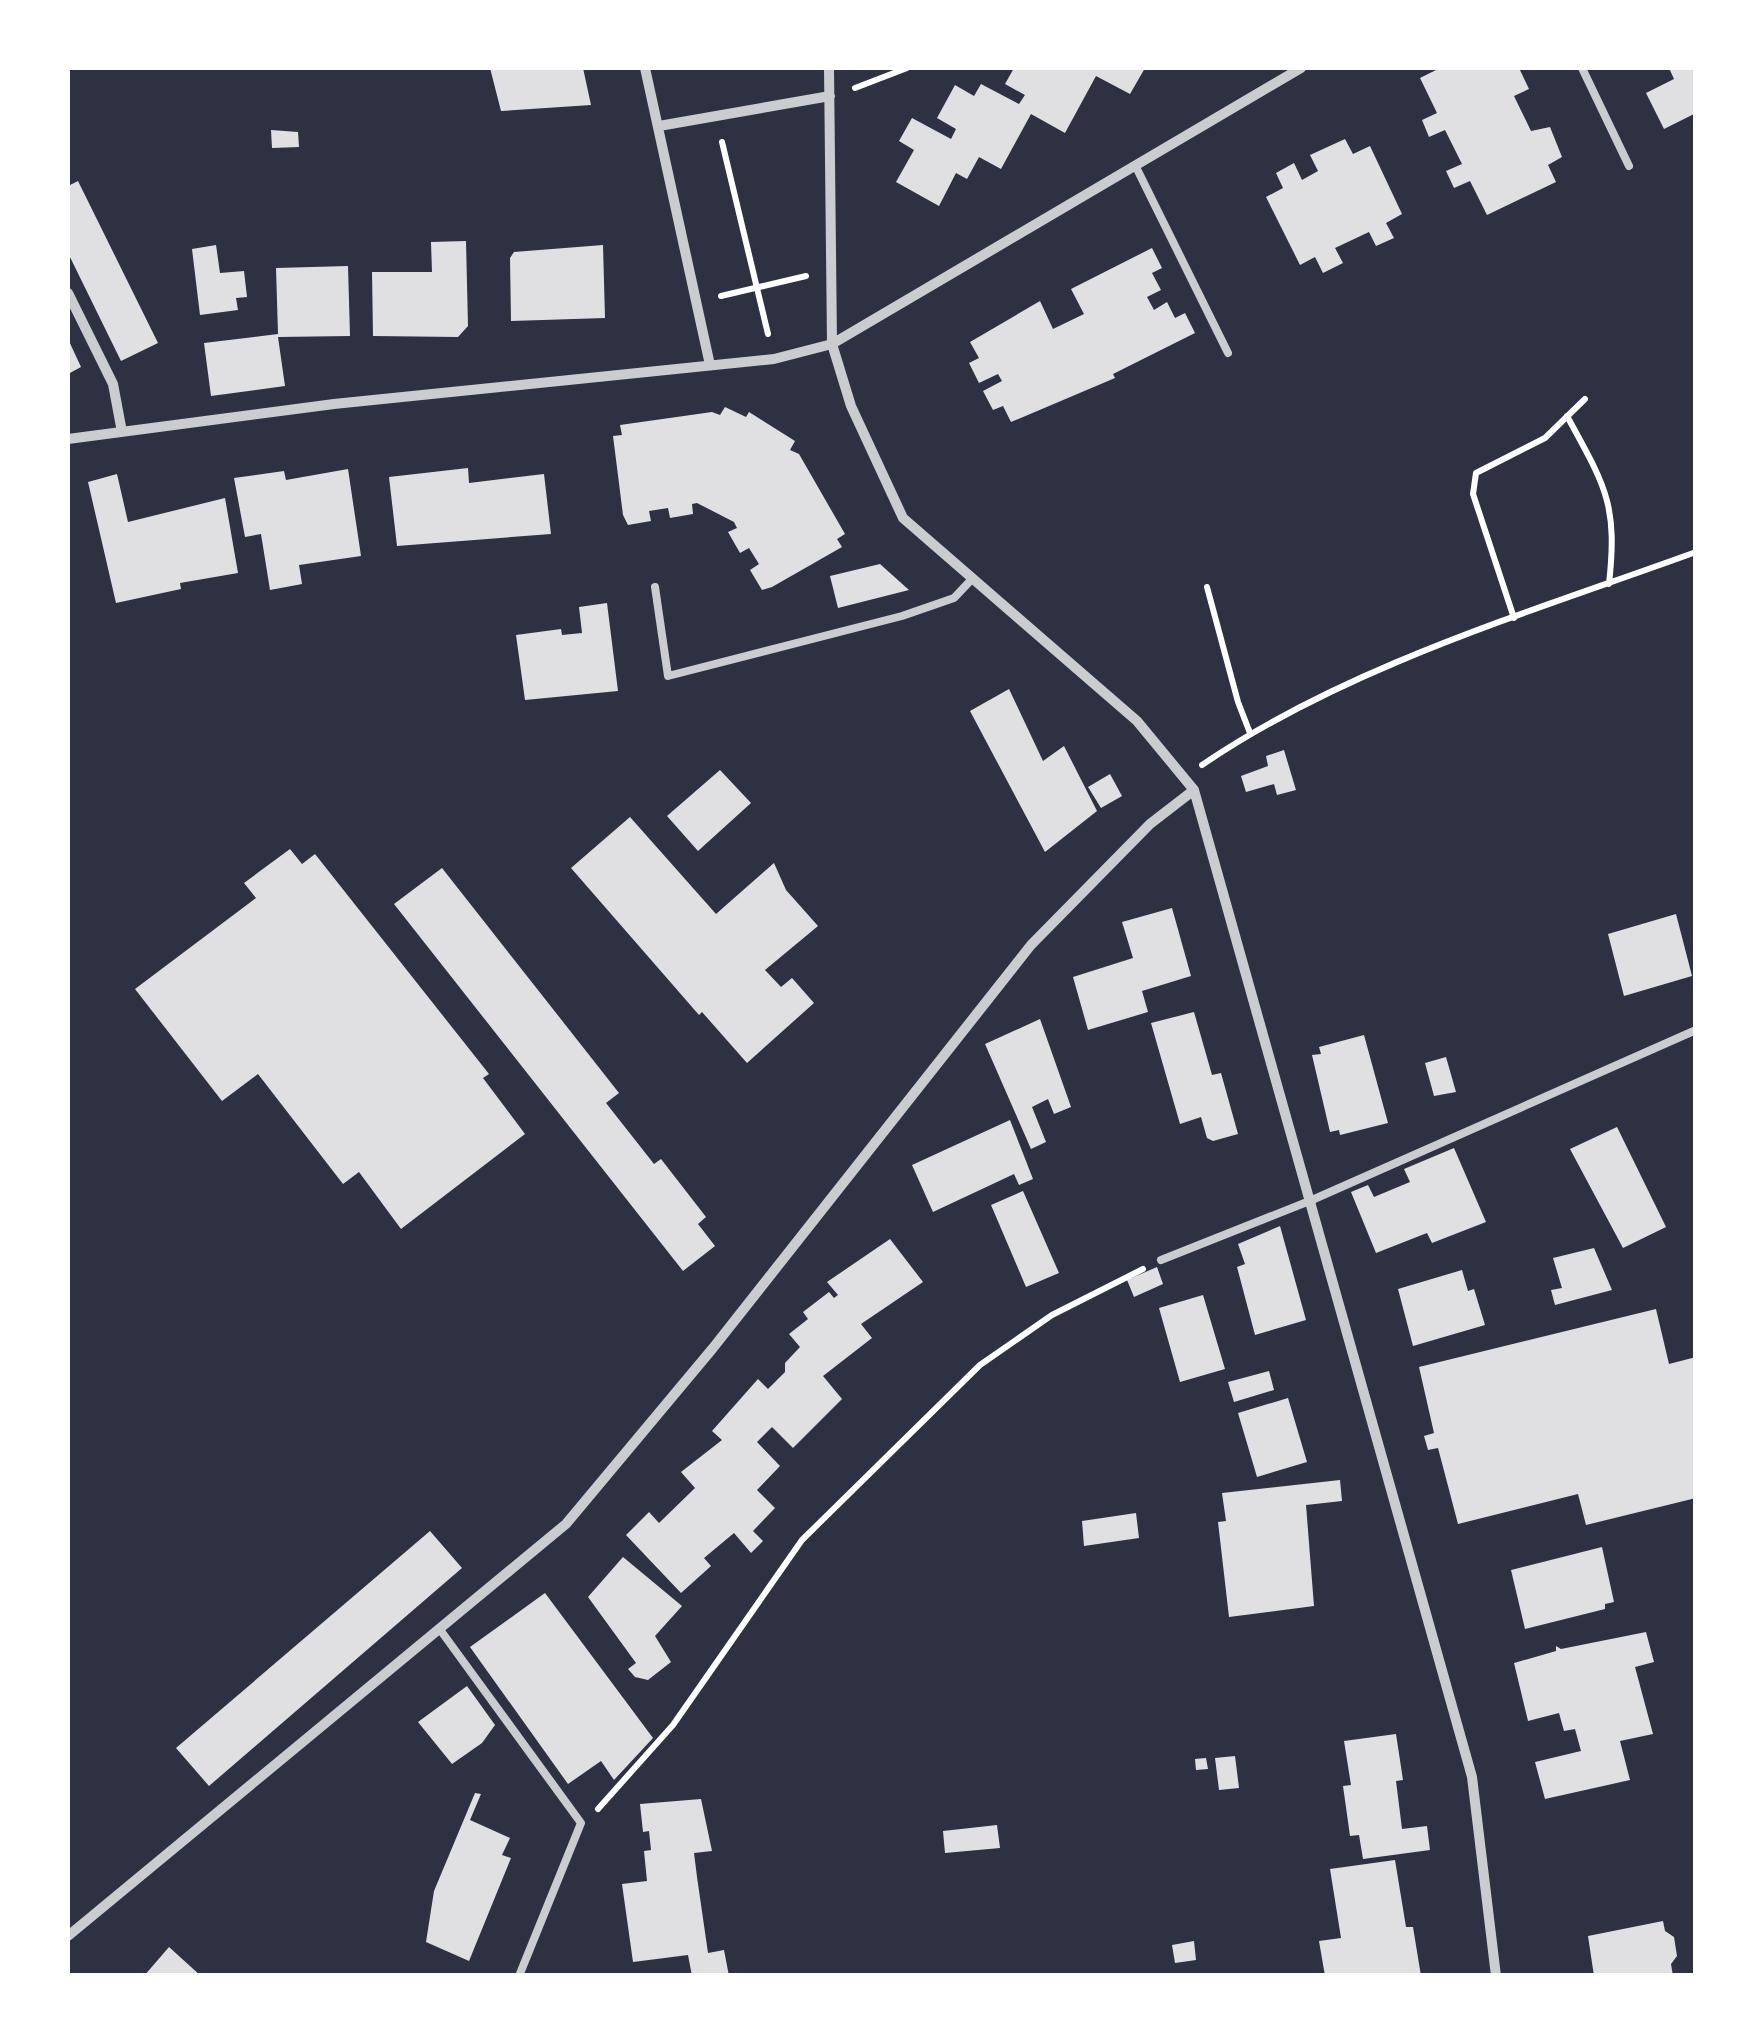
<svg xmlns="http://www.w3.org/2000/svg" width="1763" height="2043" font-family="Commissioner,sans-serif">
<rect width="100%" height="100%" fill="#2d3142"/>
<path fill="#e0e0e3" d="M490,68H583L591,105L501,111Z
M1014,68H1145L1130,94L1096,76L1065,133L1031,114L1001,169L979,157L967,179L956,173L939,206L896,182L914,150L899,141L912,118L951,139L956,129L937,118L955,85L974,96L981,84L1019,104L1025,95L1005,84Z
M1440,68H1519L1529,89L1514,96L1531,131L1550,127L1562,157L1548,165L1556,182L1487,215L1470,181L1454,188L1446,171L1462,164L1445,130L1429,137L1422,120L1437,113L1420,78Z
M1669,68H1696V113L1664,129L1646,93L1674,79Z
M271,130L298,132L299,147L272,148Z
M1345,139L1353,154L1370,146L1402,214L1386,223L1394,238L1376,246L1369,232L1335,248L1343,263L1323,273L1315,257L1300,265L1266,197L1283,188L1276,173L1294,163L1302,180L1318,171L1310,155Z
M78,181L158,343L121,361L68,253V186Z
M466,241L468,326L458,337L373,336L372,272H432L431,242Z
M216,245L220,273L244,271L247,297L236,298L238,310L200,315L192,249Z
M603,245L605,318L511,321L510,258L514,252Z
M1152,248L1162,268L1152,273L1161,290L1147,297L1154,310L1167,302L1175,318L1185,313L1195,333L1113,374L1115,378L1011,422L1003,406L993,410L983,391L1002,381L998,374L979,383L969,363L979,358L970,342L1040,301L1053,329L1084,314L1071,289Z
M348,266L350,336L278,337L285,386L211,396L204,343L278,334L276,268Z
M68,339L81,367L68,374Z
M725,407L746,417L749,412L795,441L790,450L799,454L845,534L837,539L842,547L772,587L762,590L750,570L759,564L749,548L740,553L728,532L737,528L734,522L697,503L692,504L693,514L670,518L668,508L649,511L651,521L628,525L623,515L613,436L622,435L620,425L712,412L720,415Z
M468,468L469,483L544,474L551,534L397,546L389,477Z
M348,469L361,556L299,565L302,584L270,590L261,534L245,537L234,478L284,471L286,480Z
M117,474L128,522L225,498L238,573L180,583L181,589L116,603L88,482Z
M880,564L909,590L838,608L830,576Z
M607,603L618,691L525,700L516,635L561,629L562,635L582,633L579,607Z
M1009,689L1043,761L1064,746L1097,811L1045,852L970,711Z
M1284,750L1296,790L1277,795L1274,784L1246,792L1241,776L1268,766L1266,756Z
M720,770L751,803L698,851L667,816Z
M1110,774L1122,796L1101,808L1088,787Z
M630,817L716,914L774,863L786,890L818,926L765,970L781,987L792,978L814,1003L747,1063L702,1012L699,1015L571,868Z
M290,849L302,864L315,854L489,1074L483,1078L525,1134L401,1229L359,1172L343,1184L258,1074L222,1101L135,989L256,898L244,883Z
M442,868L619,1093L606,1103L654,1164L661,1159L706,1217L698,1224L715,1246L683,1271L394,904Z
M1172,908L1191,976L1142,991L1148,1012L1088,1030L1073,977L1133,958L1122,922Z
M1676,914L1692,976L1624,996L1608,934Z
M1194,1012L1212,1075L1221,1073L1238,1134L1213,1141L1207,1138L1201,1117L1180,1124L1151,1023Z
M1040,1019L1071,1107L1054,1114L1048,1099L1032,1107L1046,1142L1031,1149L985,1044Z
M1364,1035L1388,1123L1340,1135L1339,1130L1330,1132L1312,1055L1321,1054L1319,1047Z
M1446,1057L1456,1092L1434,1096L1425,1063Z
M1010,1120L1033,1179L1019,1185L1014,1174L933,1212L912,1165Z
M1617,1127L1666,1227L1623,1248L1570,1149Z
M1454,1148L1486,1222L1432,1243L1427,1233L1376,1253L1351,1192L1368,1185L1374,1197L1410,1182L1404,1169Z
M1023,1191L1059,1273L1026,1287L991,1205Z
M1280,1226L1306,1320L1255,1335L1237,1267L1245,1264L1238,1244Z
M890,1239L923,1282L861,1324L872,1338L823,1376L842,1399L793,1448L772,1427L757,1442L780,1466L757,1490L775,1508L753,1531L763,1541L751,1553L734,1533L704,1558L711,1566L681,1593L626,1535L649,1512L659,1523L695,1488L681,1472L722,1440L712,1431L758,1379L768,1389L785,1372V1363L800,1347L789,1334L808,1319L803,1312L829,1292L834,1298L838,1295L827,1282Z
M1594,1248L1612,1290L1555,1305L1551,1290L1562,1288L1553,1258Z
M1157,1267L1163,1284L1134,1297L1127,1280Z
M1462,1270L1468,1291L1474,1289L1485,1325L1413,1346L1398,1289Z
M1203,1295L1225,1369L1180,1382L1159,1308Z
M1656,1309L1669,1364L1696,1357V1498L1586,1525L1578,1494L1458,1524L1438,1448L1428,1450L1424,1436L1434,1433L1419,1367Z
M1269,1371L1274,1390L1234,1402L1228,1382Z
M1288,1398L1307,1462L1257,1477L1238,1413Z
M1340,1480L1342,1501L1306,1505L1314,1606L1229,1617L1218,1522L1226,1521L1222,1493Z
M1136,1513L1139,1538L1084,1546L1082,1521Z
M430,1531L462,1568L209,1786L176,1748Z
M1602,1547L1614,1602L1605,1604V1609L1525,1629L1511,1570Z
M623,1557L682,1606L655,1636L671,1662L648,1680L635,1677L628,1669L636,1663L588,1597Z
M545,1593L653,1738L614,1780L601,1761L568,1784L470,1647Z
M1646,1632L1654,1662L1635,1667L1653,1734L1620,1741L1630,1780L1545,1799L1535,1762L1581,1751L1575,1729L1564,1731L1559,1713L1528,1721L1514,1663L1556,1651V1646L1561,1649Z
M467,1686L495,1725L482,1743L452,1764L418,1722Z
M1396,1734L1403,1780L1396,1781L1402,1829L1427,1826L1430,1850L1363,1859L1359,1835L1350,1836L1343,1786L1351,1785L1344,1741Z
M1235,1756L1239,1788L1219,1790L1215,1758Z
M1206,1758L1208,1769L1196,1770L1195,1759Z
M475,1793L481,1794L470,1820L510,1838L502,1855L511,1858L469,1961L426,1942L434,1891Z
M701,1799L712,1851L694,1853L697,1877L708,1953L724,1950L729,1976H692L688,1955L633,1962L622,1884L647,1881L644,1851L651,1850L649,1831L643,1832L640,1804Z
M997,1825L1000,1848L945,1853L943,1831Z
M1395,1860L1406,1927H1413L1421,1976H1325L1319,1941L1341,1938L1330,1869Z
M1663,1921L1665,1931L1674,1937L1677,1956L1671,1964L1673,1976H1594L1588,1936Z
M1194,1941L1196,1960L1175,1963L1172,1945Z
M169,1947L201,1976H144Z"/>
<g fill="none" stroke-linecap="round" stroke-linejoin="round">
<path stroke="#fff" stroke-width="6" d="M855,88L907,68
M722,142L768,334
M721,296L806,276
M1567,416C1605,486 1618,503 1609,584
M1207,587L1238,702L1250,733
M1514,618L1473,494L1476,473L1545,438L1585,399
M1202,765C1347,666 1531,612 1696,552
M598,1809L673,1725L802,1540L980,1365L1052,1315L1143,1269"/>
<path stroke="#caccd0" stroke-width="8" d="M1582,68L1629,166
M1135,165L1228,353
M655,587L668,676L902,616L954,598L972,579
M1161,1260L1312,1200L1696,1030
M441,1631L581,1823L519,1976"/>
<path stroke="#caccd0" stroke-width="10" d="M645,68L710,365
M829,68L832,344L851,406L903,518L1137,721L1194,790L1472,1777L1496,1976
M659,126L830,96
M68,293L113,384L122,432
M68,439L334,404L774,359L832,344L1301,68
M68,1936L566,1524L713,1348L1031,945L1150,824L1194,790"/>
</g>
<rect width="1763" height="2043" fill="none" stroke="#ffffff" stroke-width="140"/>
</svg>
